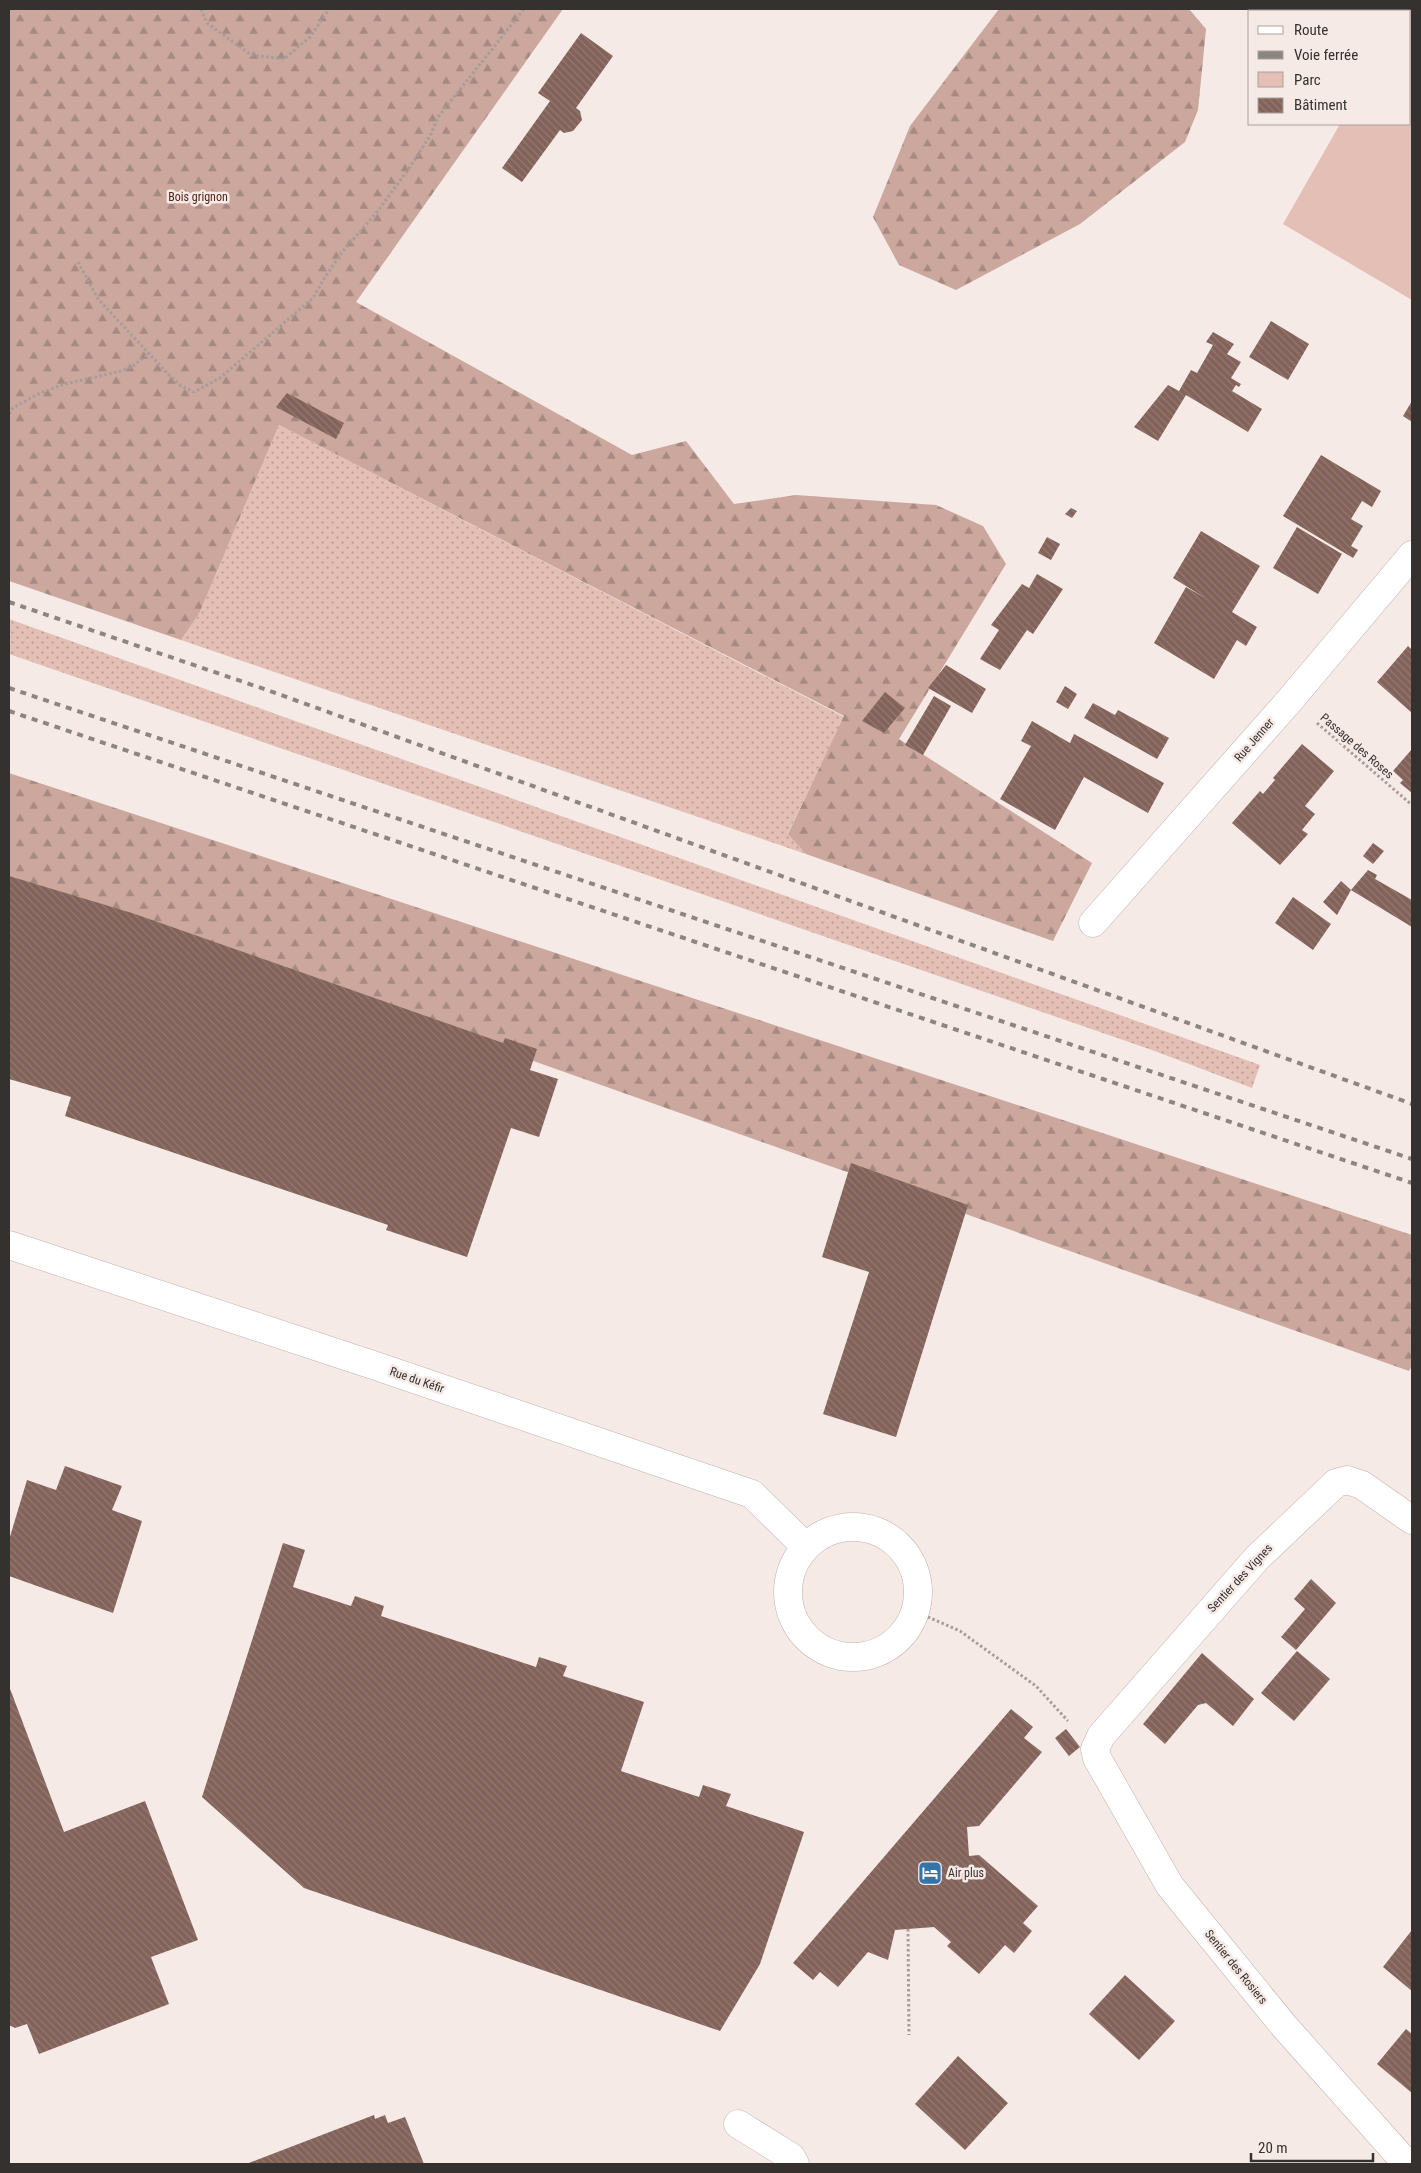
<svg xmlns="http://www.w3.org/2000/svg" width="1421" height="2173" font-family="'Roboto Condensed',sans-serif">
<defs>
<pattern id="green-dots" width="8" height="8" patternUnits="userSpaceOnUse" patternTransform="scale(1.25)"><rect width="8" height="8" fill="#e3bfb5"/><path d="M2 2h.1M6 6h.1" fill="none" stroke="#b99c94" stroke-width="1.8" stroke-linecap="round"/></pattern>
<pattern id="forest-firs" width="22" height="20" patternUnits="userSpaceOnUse" patternTransform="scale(1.25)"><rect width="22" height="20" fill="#cba79d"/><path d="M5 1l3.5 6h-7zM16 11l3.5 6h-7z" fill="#a68980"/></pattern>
<pattern id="building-back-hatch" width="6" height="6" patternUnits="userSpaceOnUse" patternTransform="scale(1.25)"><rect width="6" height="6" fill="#836259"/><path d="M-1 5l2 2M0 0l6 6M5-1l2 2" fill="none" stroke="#937a73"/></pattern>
</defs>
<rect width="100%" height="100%" fill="#f6eae7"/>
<path fill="url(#green-dots)" d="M279,425L844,717L788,833L806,854L181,640L199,614Z
M9,619L1260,1065L1252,1088L1152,1050L9,654Z"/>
<path fill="url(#forest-firs)" d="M9,9H563L356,302L632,455L686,441L734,504L796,495L936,505L983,526L1006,564L899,739L1092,863L1053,941L806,854L788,834L844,716L279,425L199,614L181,640L9,581Z
M999,9H1189L1206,29L1198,110L1185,142L1080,224L956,290L899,265L873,217L910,126Z
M9,773L1412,1235V1366L1409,1371L101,908L9,880Z"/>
<path fill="#e3bfb5" d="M1405,9H1412V300L1283,224L1340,124H1410V11H1404Z"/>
<path fill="url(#building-back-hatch)" d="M581,33L613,56L576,108L580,111L582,120L573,131L564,133L560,130L522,182L502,168L550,101L538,93Z
M1271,321L1309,344L1288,380L1249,357Z
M1213,332L1234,344L1227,354L1241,362L1231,378L1241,384L1239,387L1236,385L1232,391L1262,409L1248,432L1186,395L1158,441L1134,427L1168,385L1179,391L1191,370L1197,373L1213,345L1206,342Z
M287,393L344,423L336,439L276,407Z
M1412,401V422L1403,416Z
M1321,455L1381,491L1372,507L1362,501L1351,519L1363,526L1351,546L1358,550L1353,558L1283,516Z
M1071,508L1077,511L1072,518L1065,514Z
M1297,527L1342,554L1318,594L1273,568Z
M1201,531L1260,566L1232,612L1257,627L1246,646L1237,640L1214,679L1154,643L1186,587L1207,599L1173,578Z
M1047,537L1060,544L1051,560L1038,553Z
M1037,574L1063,589L1033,634L1027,630L1000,670L980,659L999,630L991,625L1022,584L1029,588Z
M1408,646L1412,650V713L1377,682Z
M946,665L986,689L972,713L928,688Z
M1065,686L1077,694L1068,709L1056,702Z
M885,692L905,708L884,733L862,721Z
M934,696L951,706L923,755L905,745Z
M1093,703L1115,715L1118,710L1169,738L1157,759L1084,718Z
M1032,721L1070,743L1074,734L1164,783L1148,813L1084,777L1055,830L1000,799L1031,746L1021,741Z
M1302,744L1334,771L1305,806L1315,814L1302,830L1308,834L1280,865L1232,823L1260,791L1263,794L1275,780L1273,778Z
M1412,749V793L1400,783L1403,780L1393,771Z
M1373,843L1384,851L1373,864L1363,856Z
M1368,870L1377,875L1375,879L1412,900V927L1351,890Z
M9,876L132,913L503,1043L505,1038L537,1049L530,1070L558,1079L539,1137L511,1128L467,1257L386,1230L388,1225L65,1116L71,1097L9,1079Z
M1341,881L1351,890L1337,915L1323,902Z
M1293,897L1331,924L1313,950L1275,923Z
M851,1163L968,1205L896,1437L823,1414L869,1272L822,1257Z
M65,1466L122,1486L112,1510L142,1521L113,1613L9,1576V1540L27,1480L56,1490Z
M283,1543L305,1550L293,1587L351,1606L355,1596L384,1606L381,1616L536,1667L539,1657L567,1666L563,1676L644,1702L621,1771L699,1797L703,1785L731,1794L726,1806L804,1832L760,1964L720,2031L304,1888L202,1797Z
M1311,1579L1336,1603L1296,1650L1281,1637L1305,1609L1294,1599Z
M1297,1651L1330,1679L1294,1721L1261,1693Z
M1202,1653L1254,1699L1233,1726L1206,1703L1198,1705L1165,1744L1143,1724Z
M9,1686L64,1832L145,1801L198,1940L151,1957L169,2004L39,2054L27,2024L15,2028L9,2025Z
M1011,1709L1033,1727L1024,1738L1042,1752L979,1826L967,1827L969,1856L979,1855L1038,1906L1023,1923L1032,1931L1014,1953L1005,1945L979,1974L947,1946L951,1942L934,1927L895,1930L888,1960L868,1952L838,1987L820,1972L813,1980L793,1963Z
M1066,1729L1080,1747L1069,1756L1055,1738Z
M1412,1930V1991L1383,1967Z
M1125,1975L1175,2021L1139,2060L1089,2014Z
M1406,2029L1412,2034V2093L1377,2064Z
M958,2056L1008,2103L965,2150L915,2104Z
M374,2115L375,2119L385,2115L388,2123L405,2117L424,2164H246Z"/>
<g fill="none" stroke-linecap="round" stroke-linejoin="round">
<g stroke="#bdb2ae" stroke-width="29">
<path id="minor" d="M1093,923L1290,700L1412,555
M9,1245L373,1365L752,1494L806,1547
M788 1592a65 65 0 1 1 130 0a65 65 0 1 1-130 0Z
M738,2124L791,2157L795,2164
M1407,2164L1284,2026L1170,1886L1097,1758L1095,1749L1101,1736L1257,1558L1336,1483L1347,1480L1362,1485L1412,1520"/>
</g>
<path stroke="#a69d9a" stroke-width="3" stroke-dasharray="2.5 2.5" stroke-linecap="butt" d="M201,9L207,23L251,55L284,59L310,37L329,9
M78,262L98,299L169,375L181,386L194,392L220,378L313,298L325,277L343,251L377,212L410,167L430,136L438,117L524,9
M9,414L13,408L36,395L61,385L121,371L133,366L149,353
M1317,723L1412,805
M914,1611L960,1631L1036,1686L1068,1721
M908,1929L909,2035"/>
<use href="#minor" stroke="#fff" stroke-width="28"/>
<path stroke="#8c8582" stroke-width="4" stroke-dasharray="6 6" stroke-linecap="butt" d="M9,602L270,691L1412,1104
M9,688L1412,1159
M9,711L1412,1183"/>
</g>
<defs>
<g id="hotel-square" transform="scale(1.25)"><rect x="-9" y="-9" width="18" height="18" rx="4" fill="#3275ab" stroke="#f6eae7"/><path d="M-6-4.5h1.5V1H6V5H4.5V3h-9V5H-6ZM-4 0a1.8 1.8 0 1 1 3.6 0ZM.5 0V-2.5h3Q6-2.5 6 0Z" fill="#fff"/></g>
</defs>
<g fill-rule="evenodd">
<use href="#hotel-square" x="930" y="1873"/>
</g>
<g text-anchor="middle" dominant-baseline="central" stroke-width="5" stroke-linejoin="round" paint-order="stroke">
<g font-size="12" fill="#502114" stroke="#f6eae7">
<text x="198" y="197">Bois grignon</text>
</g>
<g font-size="12" fill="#35312f" stroke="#f6eae7">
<text transform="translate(1254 740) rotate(-49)">Rue Jenner</text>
<text transform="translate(1357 746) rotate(41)">Passage des Roses</text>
<text transform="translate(417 1380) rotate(19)">Rue du Kéfir</text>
<text transform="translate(1240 1578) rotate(-47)">Sentier des Vignes</text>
<text transform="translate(1236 1967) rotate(51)">Sentier des Rosiers</text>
</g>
<g font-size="12" fill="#35312f" stroke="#f6eae7" text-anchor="start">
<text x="948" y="1873">Air plus</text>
</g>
</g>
<rect width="1421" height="2173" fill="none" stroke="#35312f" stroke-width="20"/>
<rect x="1248" y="10" width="162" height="115" fill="#f6eae7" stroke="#a9a09d"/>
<rect x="1258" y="26" width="25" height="8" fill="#ffffff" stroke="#a9a09d"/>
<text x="1294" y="35" font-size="15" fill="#35312f">Route</text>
<rect x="1258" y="51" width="25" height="8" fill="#8c8582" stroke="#a9a09d"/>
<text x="1294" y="60" font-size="15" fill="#35312f">Voie ferrée</text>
<rect x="1258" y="72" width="25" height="15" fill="#e3bfb5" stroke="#a9a09d"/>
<text x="1294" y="85" font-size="15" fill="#35312f">Parc</text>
<rect x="1258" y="98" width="25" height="15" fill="url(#building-back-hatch)" stroke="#a9a09d"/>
<text x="1294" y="110" font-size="15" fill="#35312f">Bâtiment</text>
<path d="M1251 2153v8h122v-8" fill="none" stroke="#35312f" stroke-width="2.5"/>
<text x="1258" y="2153" font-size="15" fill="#35312f" stroke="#f6eae7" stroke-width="4" paint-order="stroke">20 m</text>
</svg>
